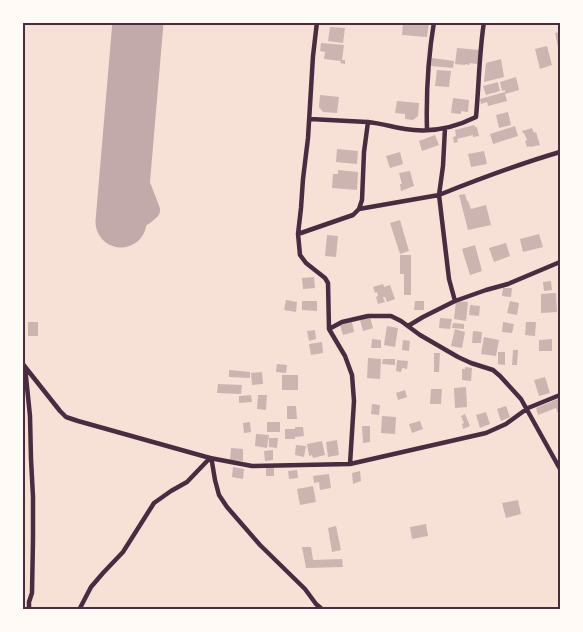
<svg xmlns="http://www.w3.org/2000/svg" width="583" height="632" font-family="Figtree,sans-serif">
<rect width="100%" height="100%" fill="#f7e1d7"/>
<g fill="none" stroke-linecap="round" stroke-linejoin="round">
<path stroke="#c3aaaa" stroke-width="20" d="M125,172C121,179 112,188 111,196C110,208 120,221 133,220C140,219 145,215 150,210L134,169L128,137"/>
<path stroke="#c3aaaa" stroke-width="51" d="M121,222L138,22"/>
</g>
<path fill="#ccb4b1" d="M403,22H429L427,37L402,35Z
M330,27L345,28L343,43L328,41Z
M560,32V57L555,33Z
M321,43L344,45L342,60H345V64L340,63L341,61L324,59L325,52L320,51Z
M547,46L552,65L540,69L535,49Z
M457,48L479,50L477,64L470,63L469,65L465,64V65L455,64Z
M432,58L454,61L453,68L431,66Z
M501,59L504,77L484,82L486,63Z
M437,70L451,71L449,87L435,86Z
M516,77L519,90L505,94L507,101L488,106L487,102L481,104L480,99L505,92V90L502,91L500,82Z
M498,82L500,91L486,95L483,86Z
M320,95L339,97L337,113L323,112L319,107Z
M453,98L469,100L468,112L461,111V114L451,113Z
M397,101L419,103L418,116L413,120L405,119V114L395,113Z
M508,112L511,125L499,128L496,115Z
M474,125L475,127H477L479,136L473,137V135L457,139L458,142L454,143L453,137L456,136L455,130Z
M515,126L518,136L493,144L490,134Z
M532,128L534,133L536,132L540,145L530,147V146L527,147L525,141L527,140L524,133H523L522,131Z
M435,135L439,145L422,151L419,141Z
M337,149L358,151L357,164L336,162Z
M484,151L487,164L471,167L468,154Z
M400,152L403,164L390,168L386,156Z
M338,170L358,172L357,190L332,188L333,174H338Z
M410,171L414,186L401,191L400,184H402L399,173Z
M465,194L467,201H468L471,209L486,205L491,225L468,230L459,195Z
M400,220L409,251L400,254L390,223Z
M539,234L543,247L523,252L520,239Z
M327,235L338,236L336,257L325,256Z
M506,243L510,256L494,262L489,248Z
M475,245L482,271L470,275L462,249Z
M400,255H411V295H404V274H400Z
M314,277L315,288L303,289L302,278Z
M551,281L552,290L544,291L543,282Z
M383,284L384,287L390,285L395,299L387,302L385,297H383L385,302L378,304L376,297L378,296L377,292L375,293L373,287Z
M503,288H512L511,297L502,296Z
M556,293L557,312L541,313V294Z
M286,300L297,302L296,312L284,310Z
M302,301H317V311L302,310Z
M415,301H424V310H414Z
M456,301L468,302L466,321L454,319Z
M510,301L519,303L517,315L507,313Z
M470,305L480,306L479,316L469,315Z
M370,317L373,328L363,331L360,320Z
M440,318L452,319L450,329L439,328Z
M28,322H38V336H28Z
M352,322L354,332L343,335L340,325Z
M503,322L514,324L512,333L502,332Z
M526,322H536L535,336L525,335Z
M453,323L464,324V329L452,328Z
M387,326L398,328L395,347L384,345Z
M455,329L465,332L462,348L451,346Z
M315,330L316,339L309,341L307,331Z
M473,331L482,332L481,343H472Z
M484,337L499,340L496,356L481,354Z
M372,339L381,340V348H371Z
M552,339V351H539V340Z
M403,340L410,341L409,351L402,350Z
M322,342L323,353L311,355L309,344Z
M513,350H518L517,365H512Z
M498,352H505V365L498,364Z
M434,353H440L439,372H434Z
M368,358L381,359L380,379L367,378Z
M383,359H395V365L382,364Z
M397,360L408,361L407,369L402,368L401,372L396,371Z
M277,364L287,365L286,373L276,372Z
M465,367L472,368L471,381L462,380V369H465Z
M229,370L250,372V378L229,377Z
M262,372L263,384L252,385L251,373Z
M282,375H298V390H282Z
M545,377L550,393L539,396L534,380Z
M218,384L242,385L241,394L217,393Z
M466,387L467,407L455,408L454,388Z
M431,389H442L441,404H430Z
M405,390L407,397L398,400L396,393Z
M251,395L252,402L239,403V396Z
M258,395H267L266,410L257,409Z
M560,398V419L556,408L538,415L536,408Z
M372,404L380,405L379,415L371,414Z
M287,406H296L297,419H287Z
M506,406L510,417L501,421L497,409Z
M486,412L490,424L480,428L476,415Z
M465,414L470,426L463,429L462,424L464,423L461,416Z
M382,416L396,417L395,434L381,433Z
M420,421L423,429L412,433L409,424Z
M250,422L251,432L244,433L243,423Z
M267,422H280V432H267Z
M362,426H370V442L363,443Z
M295,427H303L304,436L295,437V439H285V429H295Z
M256,434L269,435L267,448L255,446Z
M269,438H278L277,448L269,447Z
M337,440L339,455L328,457L326,442Z
M322,441L325,455L313,458L312,455L309,456L307,444Z
M296,445L306,446L304,457L295,455Z
M231,448L243,449V461L230,460Z
M273,450V460L265,461L264,451Z
M266,466H274V476H266Z
M233,467L244,469L243,479L232,477Z
M297,470L298,478L289,479L288,471Z
M360,471L361,481L353,484L352,473Z
M329,474L331,488L320,490L319,482L314,483L313,476Z
M313,486L316,502L300,505L297,489Z
M518,500L521,514L506,518L502,503Z
M426,524L428,536L412,539L410,527Z
M336,526L341,550L332,552L328,528Z
M302,547H311L313,560L342,559L343,567L306,568Z"/>
<g fill="none" stroke-linecap="round" stroke-linejoin="round">
<path stroke="#4a2c40" stroke-width="4.5" d="M317,22L313,56L308,138L303,179L301,208L298,234L300,255L306,263L325,278L328,283L329,329L345,356L352,375L354,401L350,464
M310,119C329,120 348,121 367,122C380,123 393,127 405,129C429,133 454,128 476,117C479,85 479,54 484,22
M427,130C426,94 428,58 434,22
M359,209L439,195L443,166L445,128
M298,234L353,215L359,209L362,200L364,152L368,122
M455,301L449,279L439,195C479,179 519,164 560,152
M408,326L423,317L455,301L486,290L508,284L560,262
M329,329L342,322L368,316H391L401,321L420,335L458,357L471,363L493,370L500,376L521,399L560,469
M22,363L60,411L66,417L78,421L210,458L252,466L350,464L486,433L506,424L528,408L560,395
M25,367L30,416L31,459L33,497V539L32,593L29,602V610
M210,458L212,462L215,480L219,495L227,507L260,545L305,589L316,604L323,610
M79,610L91,587L103,573L123,552L154,503L171,491L187,482L210,458"/>
</g>
<rect width="583" height="632" fill="none" stroke="#fffaf5" stroke-width="48"/>
<rect x="24" y="24" width="535" height="584" fill="none" stroke="#4a2c40" stroke-width="2"/>
</svg>
